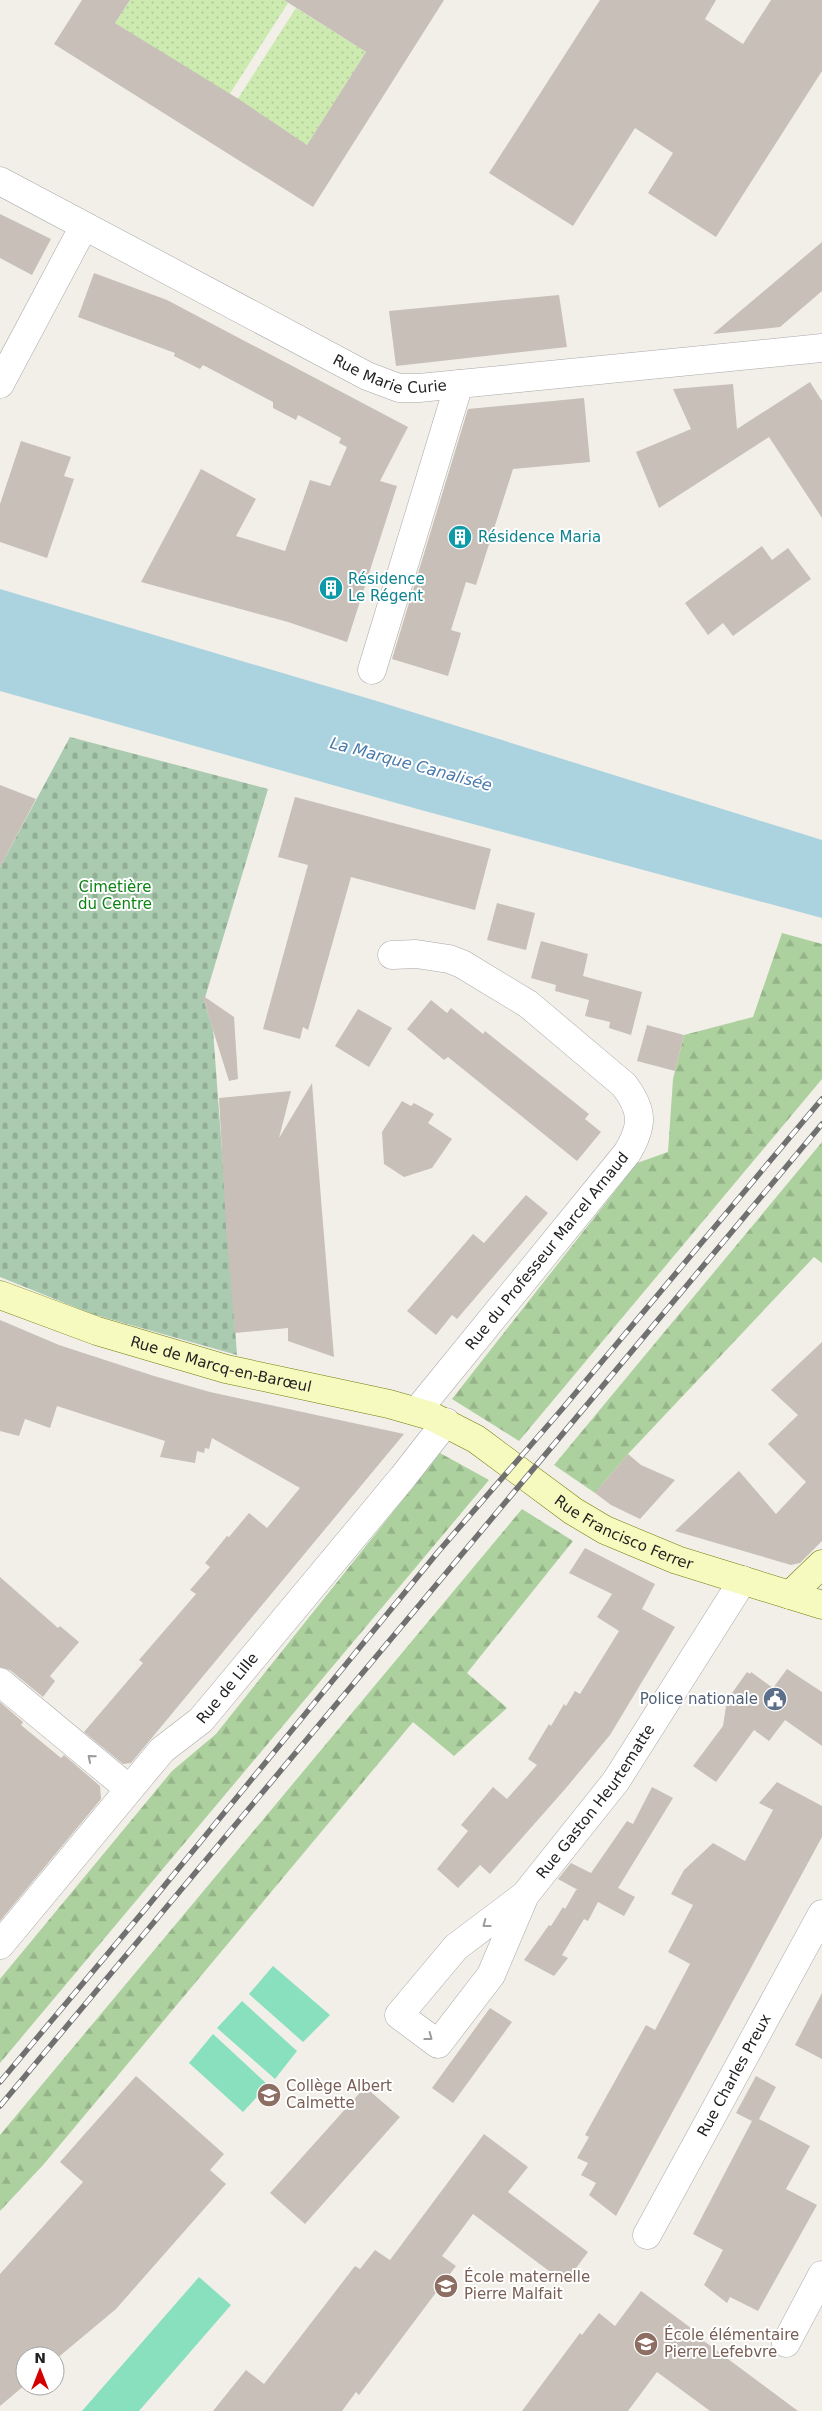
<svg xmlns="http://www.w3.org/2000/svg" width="822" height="2411" font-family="'DejaVu Sans',sans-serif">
<defs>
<pattern id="forest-firs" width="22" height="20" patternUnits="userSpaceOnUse" patternTransform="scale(1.25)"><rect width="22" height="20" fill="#add19e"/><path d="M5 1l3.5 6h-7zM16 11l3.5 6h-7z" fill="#95b388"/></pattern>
<pattern id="cemetery-stones" width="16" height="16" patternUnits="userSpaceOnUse" patternTransform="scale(1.25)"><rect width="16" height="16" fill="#aacbaf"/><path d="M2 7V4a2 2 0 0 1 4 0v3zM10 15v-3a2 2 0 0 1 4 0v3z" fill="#92ae96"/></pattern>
<pattern id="garden-dots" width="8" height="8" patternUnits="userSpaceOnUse" patternTransform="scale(1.25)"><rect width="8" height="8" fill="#cdebb0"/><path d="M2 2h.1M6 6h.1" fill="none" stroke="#b0c997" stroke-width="1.8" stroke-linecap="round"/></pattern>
</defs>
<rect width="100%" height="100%" fill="#f2efe9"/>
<path fill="url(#forest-firs)" d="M782,933L822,944V1079L519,1441L452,1399L637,1163L668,1152L673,1079L684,1035L753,1017Z
M822,1142V1263L814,1257L628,1454L595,1493L554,1465Z
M440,1453L489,1480L0,2063V1979L172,1771L216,1734Z
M522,1509L573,1541L467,1673L507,1708L454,1756L413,1722L44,2164L0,2211V2135Z"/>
<path fill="url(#cemetery-stones)" d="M70,737L268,789L204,1001L213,1030L237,1355L92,1314L0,1277V867Z"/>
<path fill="url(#garden-dots)" d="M130,0H290L229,95L115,23Z
M296,8L366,52L307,145L237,100Z"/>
<path fill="#88e0be" d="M273,1966L330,2015L303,2042L249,1994Z
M242,2001L297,2051L275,2079L217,2028Z
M213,2034L268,2085L243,2112L189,2063Z
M199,2277L231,2305L139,2411H82Z"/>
<path fill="#aad3df" d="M0,589L380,702L822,840V918L421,810L0,691Z"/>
<path fill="#c7bfb8" d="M82,0H130L115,23L237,98L307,145L366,52L284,0H444L313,207L54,44Z
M600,0H716L705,19L743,44L771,0H822V71L716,237L648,193L673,153L635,128L573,226L489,173Z
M0,214L51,239L32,275L0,258Z
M822,242V291L780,327L713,334Z
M94,273L167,300L408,427L380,481L397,486L347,642L288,622L141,582L201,469L256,499L236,536L285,551L310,480L330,486L347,447L339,443L341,438L298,415L296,420L273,408V402L203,365L200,369L174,356L175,353L78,317Z
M559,295L567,347L396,366L389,311Z
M810,382L822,401V518L769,437L659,508L636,452L691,429L673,389L733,384L737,429Z
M584,398L590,462L513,469L476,585L466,582L451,630L461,633L448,676L392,659L468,409Z
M21,441L71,457L64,476L74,479L47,558L0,542V504Z
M762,546L772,560L788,548L811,579L733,636L723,623L708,635L685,603Z
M0,785L36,799L0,867Z
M295,797L491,849L475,910L351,877L308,1030L303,1027L300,1039L263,1029L308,865L278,857Z
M497,903L535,913L526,950L487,940Z
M541,941L588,954L583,976L642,992L631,1035L609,1028L610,1022L585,1016L589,1000L555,991L556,985L531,978Z
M202,995L234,1017L238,1079L229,1081Z
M431,1000L447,1013L451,1008L483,1034L485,1031L589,1114L585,1119L601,1132L577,1161L448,1057L444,1060L407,1029Z
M358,1009L392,1028L369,1067L335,1046Z
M647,1025L684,1035L675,1071L637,1061Z
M312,1083L321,1199L334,1357L288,1341V1328L235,1333L226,1228L219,1098L291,1091L279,1138Z
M402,1101L411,1106L414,1103L434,1114L428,1123L452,1139L432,1168L404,1177L384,1164L382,1132Z
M526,1195L548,1213L457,1319L452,1315L436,1335L407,1311L473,1234L484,1243Z
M0,1320L59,1345L154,1376L210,1392L404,1434L131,1763L123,1764L84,1732L143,1663L139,1660L196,1594L190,1590L210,1567L205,1563L227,1536L229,1537L249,1513L267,1528L300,1488L212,1438L209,1449L205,1448L204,1453L197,1451L195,1463L160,1457L165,1441L57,1406L50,1428L25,1419L19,1436L0,1431Z
M822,1342V1541L800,1563L791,1565L675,1531L739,1471L776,1514L806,1482L768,1444L798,1415L771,1390Z
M628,1454L641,1465L675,1480L640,1519L611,1505L595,1493Z
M585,1548L655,1584L642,1609L675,1627L610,1735L566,1788L490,1874L480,1865L458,1888L437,1869L468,1831L461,1825L493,1787L507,1799L537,1765L528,1759L549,1724L551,1726L564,1704L566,1706L575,1691L580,1694L619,1631L597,1617L612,1594L569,1573Z
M0,1577L58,1628L60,1626L79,1642L50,1676L55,1681L43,1697L10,1670L0,1667Z
M787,1669L822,1692V1746L785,1720L769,1741L754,1730L716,1782L693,1766L723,1726L727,1700L747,1672L750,1674L751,1672L773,1688Z
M0,1702L23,1722L21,1725L61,1758L64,1755L100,1786L101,1799L0,1921Z
M777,1782L822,1806V1837L616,2216L589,2195L596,2183L581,2175L588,2163L577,2158L589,2137L585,2135L646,2025L655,2030L690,1964L668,1952L693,1905L671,1894L684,1870L713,1843L745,1861L773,1810L759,1803Z
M652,1787L673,1798L618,1888L635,1897L624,1916L598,1902L588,1921L584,1919L562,1955L568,1958L554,1976L524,1960L549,1925L551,1926L563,1907L565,1909L576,1890H578L558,1879L571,1863L591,1873L627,1821L633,1824Z
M822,1993V2059L795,2045Z
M490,2008L512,2022L453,2103L432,2088Z
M136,2076L224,2154L210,2170L226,2184L116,2309L55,2360V2356H25V2385L0,2406V2274L83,2182L60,2162Z
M756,2076L776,2087L759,2119L810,2146L786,2189L817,2205L758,2311L730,2297L727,2303L704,2285L723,2250L693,2234L752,2121L736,2113Z
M365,2087L400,2117L305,2224L270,2193Z
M484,2134L528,2167L508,2192L588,2252L565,2283L473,2214L442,2256L456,2266L359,2395L356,2392L342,2411H213L246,2370L264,2384L355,2266L360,2269L375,2250L390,2260Z
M641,2291L691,2328L689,2330L798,2411H710L657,2372L628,2411H522L580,2333L582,2335L599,2313L615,2326Z"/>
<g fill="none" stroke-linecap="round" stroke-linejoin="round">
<g stroke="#a9a9a9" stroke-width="29">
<g id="street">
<path id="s1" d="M0,181L367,376L399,388H419L822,348"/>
<path d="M0,384L84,226"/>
<path d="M372,670L459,384"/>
<path d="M392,955L416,954L449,959L462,964L528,1004L624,1085C643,1110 644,1125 627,1153L417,1411"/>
<path d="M0,1682L129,1789"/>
<path id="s2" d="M525,1895L491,1975L438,2044L399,2015L456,1947L525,1895L616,1781L743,1580"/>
<path id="s3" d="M0,1945L162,1750L201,1720L403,1477L446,1422"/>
<path id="s4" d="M647,2235L822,1914"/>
<path d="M786,2343L822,2275"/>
</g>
</g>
<g stroke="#707d05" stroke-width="29">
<g id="secondary">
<path id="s5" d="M0,1295L97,1331L226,1369L389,1404L431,1416L476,1439L573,1511L605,1530L677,1560L822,1605"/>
<path d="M790,1595L822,1564"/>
</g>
</g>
<use href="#street" stroke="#fff" stroke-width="28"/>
<use href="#secondary" stroke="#f7fabf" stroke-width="28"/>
<g stroke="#707070" stroke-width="5.5">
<path id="rail" d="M0,2082L147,1907L438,1552L563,1408L822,1099
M0,2106L822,1124"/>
</g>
<use href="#rail" stroke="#fff" stroke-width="4" stroke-dasharray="11" stroke-linecap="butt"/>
</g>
<defs><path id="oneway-chevron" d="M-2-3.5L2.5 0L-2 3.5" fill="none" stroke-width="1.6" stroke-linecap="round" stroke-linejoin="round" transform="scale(1.25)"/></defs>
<g stroke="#9c9c9c">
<use href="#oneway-chevron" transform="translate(91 1758) rotate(-140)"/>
<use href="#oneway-chevron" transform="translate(486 1924) rotate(143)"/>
<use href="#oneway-chevron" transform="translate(429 2037) rotate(37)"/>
</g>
<defs>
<g id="building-disc" transform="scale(1.25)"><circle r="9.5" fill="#0f9aa8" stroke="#fff"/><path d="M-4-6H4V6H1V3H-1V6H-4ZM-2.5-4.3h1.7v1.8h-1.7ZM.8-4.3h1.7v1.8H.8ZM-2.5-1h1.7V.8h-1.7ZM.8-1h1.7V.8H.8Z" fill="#fff"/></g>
<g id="civic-disc" transform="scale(1.25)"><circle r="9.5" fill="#5c6f8a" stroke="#fff"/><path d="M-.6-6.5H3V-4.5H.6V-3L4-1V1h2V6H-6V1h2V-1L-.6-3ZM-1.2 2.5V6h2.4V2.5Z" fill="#fff"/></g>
<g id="school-disc" transform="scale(1.25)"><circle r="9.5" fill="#8d6e63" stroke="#fff"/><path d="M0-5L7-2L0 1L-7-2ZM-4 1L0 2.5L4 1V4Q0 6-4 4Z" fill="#fff"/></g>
</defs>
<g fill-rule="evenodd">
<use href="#building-disc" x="460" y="537"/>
<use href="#building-disc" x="331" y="588"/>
<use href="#civic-disc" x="775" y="1699"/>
<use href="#school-disc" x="269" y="2095"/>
<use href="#school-disc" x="446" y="2286"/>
<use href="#school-disc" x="646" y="2344"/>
</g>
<g text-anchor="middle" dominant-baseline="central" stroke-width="4" stroke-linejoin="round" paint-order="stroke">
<g font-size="15" fill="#222" stroke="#fff">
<text stroke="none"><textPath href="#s1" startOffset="438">Rue Marie Curie</textPath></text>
<text transform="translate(547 1251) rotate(-51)">Rue du Professeur Marcel Arnaud</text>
<text stroke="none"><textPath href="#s5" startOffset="232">Rue de Marcq-en-Barœul</textPath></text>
<text stroke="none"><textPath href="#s5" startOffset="675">Rue Francisco Ferrer</textPath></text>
<text stroke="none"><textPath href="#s3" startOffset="344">Rue de Lille</textPath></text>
<text stroke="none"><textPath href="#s2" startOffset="515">Rue Gaston Heurtematte</textPath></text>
<text stroke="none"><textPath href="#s4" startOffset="182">Rue Charles Preux</textPath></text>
</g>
<g font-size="15" fill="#0d838f" stroke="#fff" text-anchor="start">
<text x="478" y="537">Résidence Maria</text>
<text x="348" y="579">Résidence<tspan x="348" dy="17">Le Régent</tspan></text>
</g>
<g font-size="15" fill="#0c8416" stroke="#fff">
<text x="115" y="887">Cimetière<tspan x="115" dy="17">du Centre</tspan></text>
</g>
<g font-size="15" fill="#4e5e75" stroke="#fff" text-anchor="end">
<text x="758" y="1699">Police nationale</text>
</g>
<g font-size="15" fill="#785e54" stroke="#fff" text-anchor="start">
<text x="286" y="2086">Collège Albert<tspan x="286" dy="17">Calmette</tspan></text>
<text x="464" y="2277">École maternelle<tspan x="464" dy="17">Pierre Malfait</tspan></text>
<text x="664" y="2335">École élémentaire<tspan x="664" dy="17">Pierre Lefebvre</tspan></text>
</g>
<g font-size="16" font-style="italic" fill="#4a7aab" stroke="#fff">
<text transform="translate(411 764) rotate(15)">La Marque Canalisée</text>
</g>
</g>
<g transform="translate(40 2371)"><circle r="24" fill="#ffffff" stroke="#a7a7a7"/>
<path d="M0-4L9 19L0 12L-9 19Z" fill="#d40000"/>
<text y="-8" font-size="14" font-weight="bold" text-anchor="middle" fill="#222222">N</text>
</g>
</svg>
